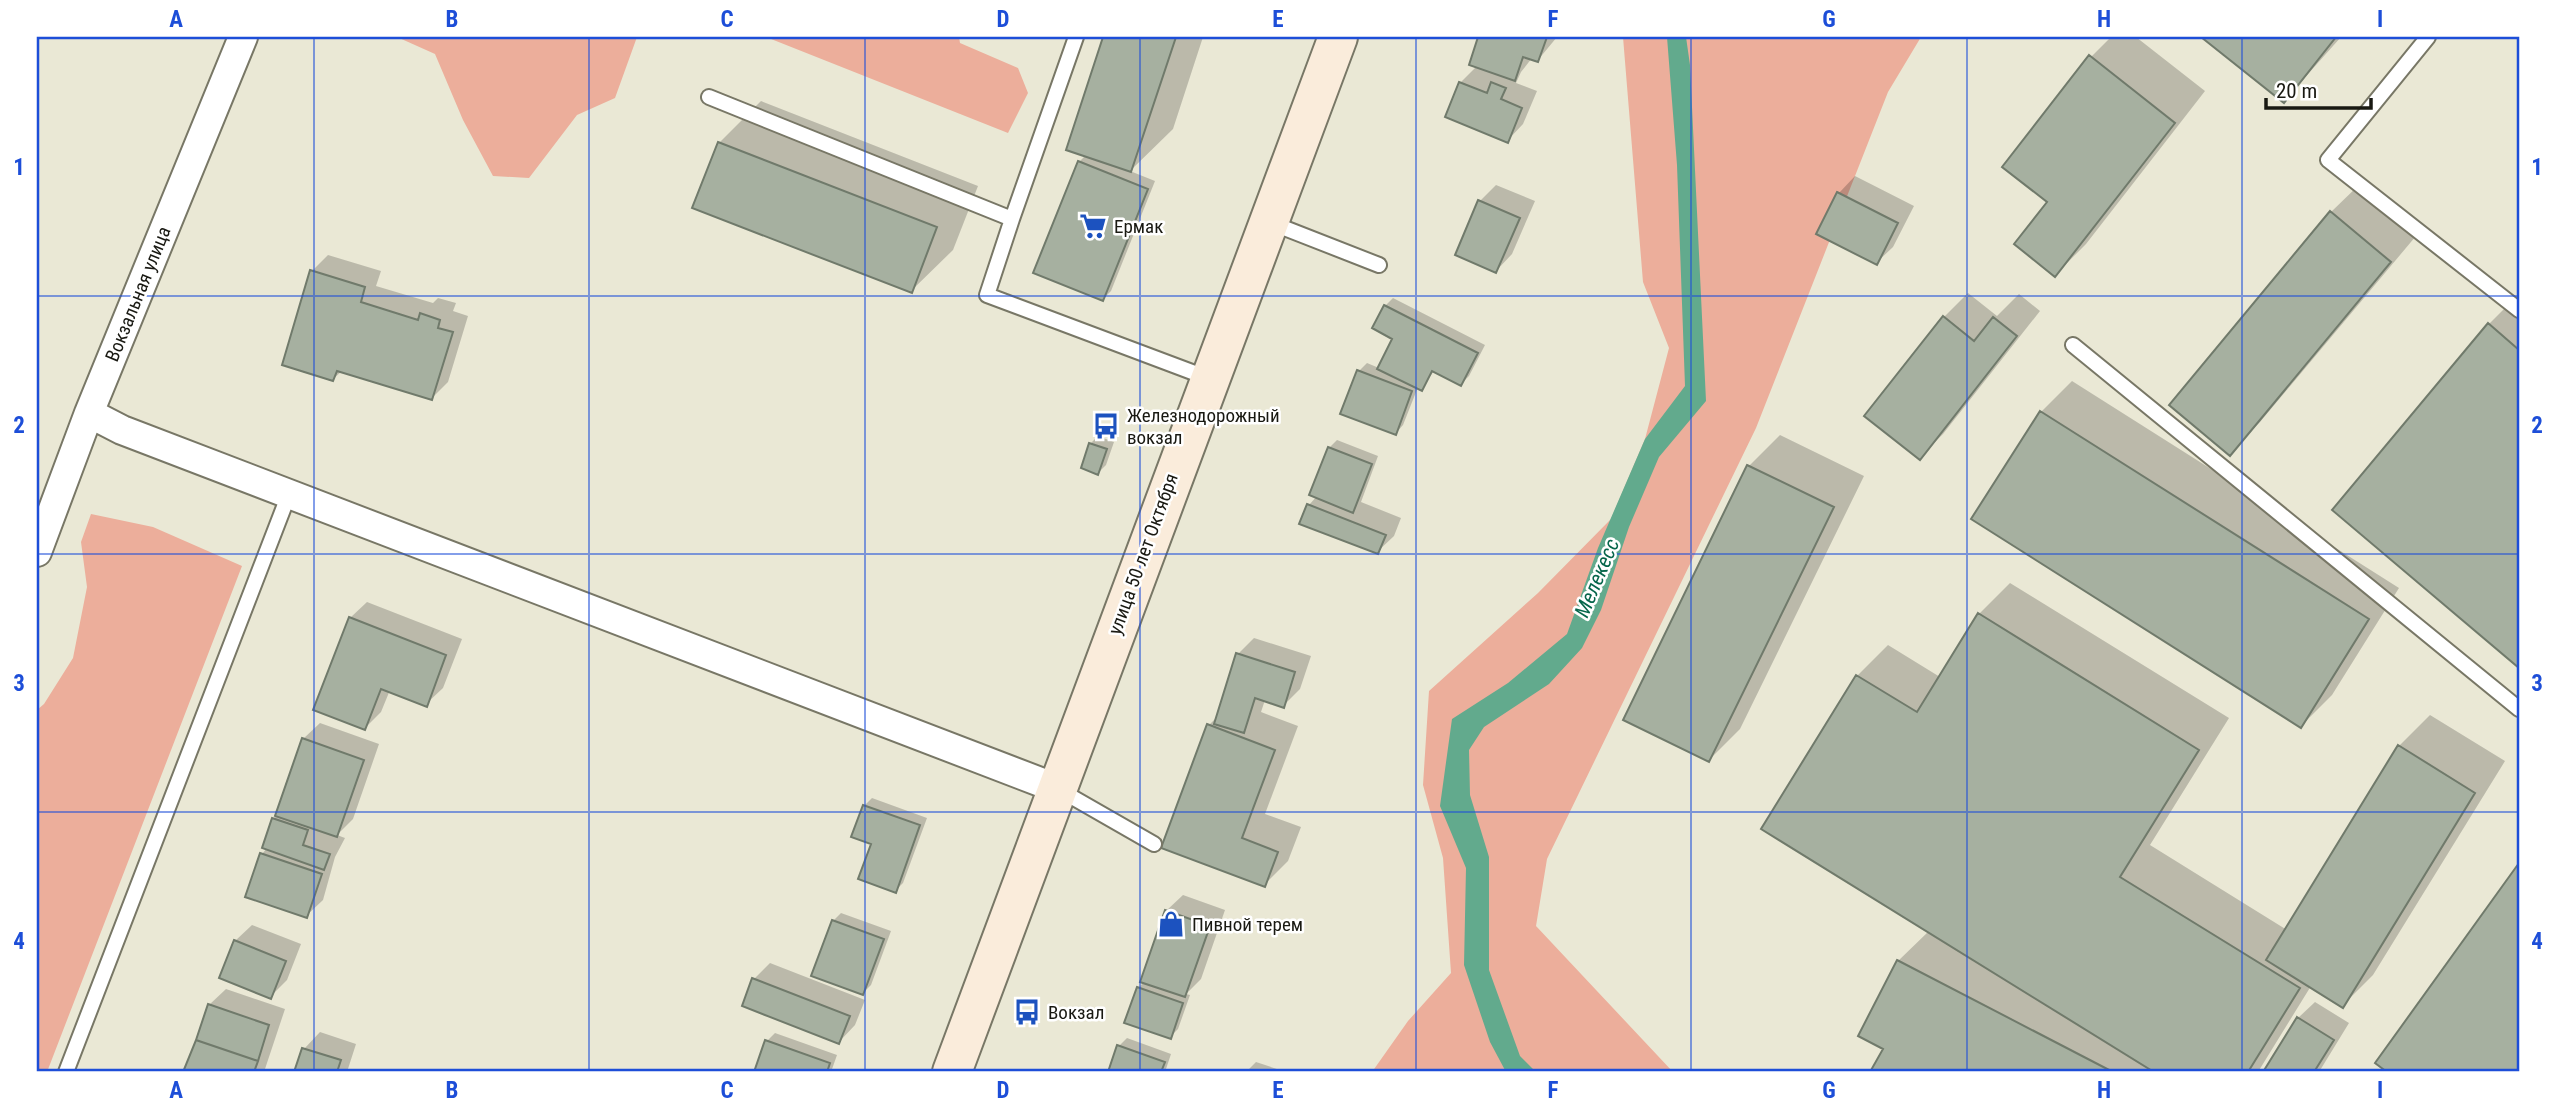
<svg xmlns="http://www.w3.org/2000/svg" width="2556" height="1109" font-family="'Roboto Condensed',sans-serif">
<rect width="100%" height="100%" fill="#eae8d5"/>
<path fill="#ecae9b" d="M397,37H637L615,98L577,115L529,178L493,176L463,120L435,54Z
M766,37H959L960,43L1018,68L1028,93L1008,133Z
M1623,37H1921L1888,92L1756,428L1547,859L1536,926L1673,1072H1372L1408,1021L1451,973L1443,858L1423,785L1429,691L1538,593L1611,519L1645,439L1669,348L1643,282Z
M91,514L153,527L242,566L47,1072H37V710L44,704L73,658L87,587L81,542Z"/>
<path fill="#62aa8d" d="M1667,37H1686L1690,65L1706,401L1659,457L1629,527L1601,610L1582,648L1549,684L1484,727L1469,750L1470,795L1489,857V970L1520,1056L1536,1072H1506L1490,1042L1464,965L1466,868L1440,806L1452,719L1508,683L1567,634L1598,548L1645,439L1685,386L1677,165Z"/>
<path fill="#0003" d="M1105,37H1203L1173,129L1130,171L1155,181L1111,291L1103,299L1079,162L1086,155L1068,149Z
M1480,37H1557L1538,60L1532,58L1521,72L1516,83L1537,91L1523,124L1507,141L1460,83L1477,66L1471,64Z
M2111,37H2136L2205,91L2086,244L2055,275L2050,201L2091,57Z
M2204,37H2341L2284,101Z
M761,101L978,186L953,250L911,291L719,143Z
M1855,176L1914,206L1893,247L1876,263L1818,233L1839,193Z
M2362,182L2421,230L2260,422L2229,453L2331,212Z
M1496,185L1535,201L1512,254L1496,271L1480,201Z
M328,255L381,271L376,286L433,303L438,298L456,303L453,311L468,316L448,382L432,398L342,371L333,379L312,271Z
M1968,293L1997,316L2019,294L2040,311L1943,434L1919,458L1944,317Z
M2519,294V665L2334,510L2489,324Z
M1393,298L1485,345L1469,376L1461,384L1434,371L1421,389L1418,387L1403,425L1396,433L1359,371L1367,363L1379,368L1394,338L1385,306Z
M2072,381L2399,588L2332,695L2301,726L1974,519L2041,412Z
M1780,435L1864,476L1740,729L1709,760L1749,466Z
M1098,436L1114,442L1106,465L1098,473L1090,444Z
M1337,440L1378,456L1361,502L1401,518L1394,536L1377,552L1302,523L1309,505L1317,496L1329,448Z
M2010,583L2229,718L2150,845L2287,930L2399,746L2430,715L2505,761L2373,975L2342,1006L2311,986L2258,1072H1872L1885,1048L1898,961L1929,931L1857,676L1888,645L1940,677L1979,614Z
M367,602L462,639L443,688L426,704L390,690L381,712L365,728L350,618Z
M1254,638L1311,656L1300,689L1283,706L1265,700L1261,712L1298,726L1265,814L1301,827L1288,861L1264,885L1163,847L1209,725L1218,716L1238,654Z
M320,723L379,744L353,819L337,835L345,838L335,857L323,900L306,916L262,854L267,848L274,819L303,739Z
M872,798L927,818L903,883L895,891L864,806Z
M2519,866V1072H2390L2378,1063Z
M1183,895L1225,910L1201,979L1186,994L1190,995L1178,1029L1170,1037L1138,988L1145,981L1166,911Z
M841,913L891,931L871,985L863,993L833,921Z
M252,925L301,944L287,980L270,997L235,941Z
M770,963L865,1000L855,1025L839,1042L754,979Z
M226,989L285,1009L264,1072H185L209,1005Z
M2315,1002L2349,1023L2319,1072H2265L2298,1018Z
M320,1032L356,1044L347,1072H296L304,1049Z
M775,1033L837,1055L831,1072H756L767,1041Z
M1127,1038L1171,1054L1165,1072H1109L1119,1046Z
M1256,1062L1286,1072H1246Z"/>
<path fill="#a6b0a0" stroke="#707a6b" stroke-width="2" d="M1103,37H1176L1131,172L1066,150Z
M1478,37H1547L1538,62L1523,57L1515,81L1469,65Z
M2201,37H2336L2284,103Z
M2089,55L2175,123L2055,277L2014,244L2047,202L2002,167Z
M1459,82L1487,93L1491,82L1506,88L1501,99L1522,108L1508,143L1445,117Z
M718,142L937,227L912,293L692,208Z
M1078,161L1148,189L1103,301L1033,273Z
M1837,192L1898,223L1877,265L1816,234Z
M1478,200L1520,218L1496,273L1455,255Z
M2330,211L2391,262L2230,456L2169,405Z
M310,270L365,287L361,302L418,320L420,313L440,320L438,328L453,332L432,400L337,371L333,381L282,365Z
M1384,305L1478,353L1461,386L1432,371L1422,391L1377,369L1392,339L1372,328Z
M1943,316L1974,341L1993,317L2017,336L1920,460L1864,416Z
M2488,323L2519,350V668L2332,510Z
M1357,370L1412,391L1396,435L1340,414Z
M2040,411L2369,619L2301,728L1971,519Z
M1089,443L1107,449L1098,475L1081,468Z
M1328,447L1372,464L1353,513L1309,495Z
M1747,465L1834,507L1709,762L1623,720Z
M1307,504L1386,535L1378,554L1299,524Z
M1978,613L2199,750L2120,877L2300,988L2248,1072H2154L1761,829L1856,675L1917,712Z
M349,617L446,655L427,707L381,689L365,730L313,710Z
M1236,653L1295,672L1284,708L1255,698L1244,733L1214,724Z
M1207,724L1275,750L1242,838L1278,852L1265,887L1161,848Z
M302,738L364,760L337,837L275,816Z
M2398,745L2475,793L2343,1008L2266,960Z
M863,805L920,825L896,893L858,879L871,844L851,837Z
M272,818L308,830L303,845L330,854L324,870L262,848Z
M260,853L322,874L307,918L245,897Z
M2519,863V1072H2387L2375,1063Z
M1165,910L1210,926L1185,997L1140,982Z
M832,920L884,939L863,995L811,976Z
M234,940L286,961L271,999L219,978Z
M1897,960L2113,1072H1870L1883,1049L1858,1036Z
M752,978L850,1016L839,1044L742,1006Z
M1137,987L1183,1003L1171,1039L1124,1023Z
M208,1004L269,1025L258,1061L196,1040Z
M2297,1017L2334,1040L2314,1072H2263Z
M196,1040L258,1061L254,1072H183Z
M765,1040L830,1063L827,1072H754Z
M1117,1045L1165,1062L1161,1072H1108Z
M302,1048L341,1060L337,1072H294Z"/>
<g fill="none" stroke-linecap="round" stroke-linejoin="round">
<g stroke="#787766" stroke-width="18">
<path id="service" d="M2428,37L2328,160L2519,310
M709,97L1012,219L1076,37
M1012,219L987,295L1208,378
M1269,222L1379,265
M2073,345L2519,709
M1058,789L1154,844
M66,1072L289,494"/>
</g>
<g stroke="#787766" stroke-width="32">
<path id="minor" d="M89,413L122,430L1056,788
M37,552L89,413L243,37"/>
</g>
<g stroke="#787766" stroke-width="42">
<path id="secondary" d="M952,1072L1338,37"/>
</g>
<use href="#service" stroke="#fff" stroke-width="14"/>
<use href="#minor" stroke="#fff" stroke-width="28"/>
<use href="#secondary" stroke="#faecdb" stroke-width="38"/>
</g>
<path fill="none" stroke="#1d4ed8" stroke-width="2" stroke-opacity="0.55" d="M314,37V1072M589,37V1072M865,37V1072M1140,37V1072M1416,37V1072M1691,37V1072M1967,37V1072M2242,37V1072M37,296H2519M37,554H2519M37,812H2519"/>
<defs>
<g id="supermarket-bare" transform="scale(2.1)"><path d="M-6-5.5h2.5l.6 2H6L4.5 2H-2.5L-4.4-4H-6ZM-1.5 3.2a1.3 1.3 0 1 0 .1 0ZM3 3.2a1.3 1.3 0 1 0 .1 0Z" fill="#1c52bf" stroke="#fff" stroke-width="2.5" paint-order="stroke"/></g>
<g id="bus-bare" transform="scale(2.1)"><path d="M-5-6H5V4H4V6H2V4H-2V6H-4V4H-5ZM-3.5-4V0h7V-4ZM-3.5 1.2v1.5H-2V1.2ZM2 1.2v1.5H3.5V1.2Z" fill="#1c52bf" stroke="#fff" stroke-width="2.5" paint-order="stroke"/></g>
<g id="shop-bare" transform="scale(2.1)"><path d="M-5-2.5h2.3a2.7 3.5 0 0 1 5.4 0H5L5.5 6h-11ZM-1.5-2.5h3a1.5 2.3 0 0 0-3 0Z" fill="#1c52bf" stroke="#fff" stroke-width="2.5" paint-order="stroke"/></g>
</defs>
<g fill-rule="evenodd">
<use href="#supermarket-bare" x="1093" y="226"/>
<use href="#bus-bare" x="1106" y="426"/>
<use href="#shop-bare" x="1171" y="924"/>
<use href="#bus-bare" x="1027" y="1012"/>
</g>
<g text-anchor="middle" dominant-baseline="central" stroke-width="5" stroke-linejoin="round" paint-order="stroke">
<g font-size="19" fill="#191912" stroke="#fff" text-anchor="start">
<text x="1114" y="226">Ермак</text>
<text x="1127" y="415">Железнодорожный<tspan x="1127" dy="22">вокзал</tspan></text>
<text x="1192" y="924">Пивной терем</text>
<text x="1048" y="1012">Вокзал</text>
</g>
<g font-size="19" fill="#191912" stroke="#fff">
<text transform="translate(138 294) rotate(-68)">Вокзальная улица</text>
<text transform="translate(1143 554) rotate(-70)">улица 50 лет Октября</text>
</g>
<g font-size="21" font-style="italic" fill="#06664b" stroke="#fff">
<text transform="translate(1597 578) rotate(-67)">Мелекесс</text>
</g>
</g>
<rect width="2556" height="1109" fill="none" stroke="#ffffff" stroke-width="77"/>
<path d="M2266 98v10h105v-10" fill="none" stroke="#191912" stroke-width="3.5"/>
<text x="2276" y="98" font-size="21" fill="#191912" stroke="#ffffff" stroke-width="5" paint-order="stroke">20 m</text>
<rect x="38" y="38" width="2480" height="1032" fill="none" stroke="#1d4ed8" stroke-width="2.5"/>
<g font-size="23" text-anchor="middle" font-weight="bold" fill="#1d4ed8">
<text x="176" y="27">A</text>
<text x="452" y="27">B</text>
<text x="727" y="27">C</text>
<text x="1003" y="27">D</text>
<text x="1278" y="27">E</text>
<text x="1553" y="27">F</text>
<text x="1829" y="27">G</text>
<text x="2104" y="27">H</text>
<text x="2380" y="27">I</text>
<text x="19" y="175">1</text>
<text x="2537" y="175">1</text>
<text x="19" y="433">2</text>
<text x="2537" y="433">2</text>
<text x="19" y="691">3</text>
<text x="2537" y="691">3</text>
<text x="19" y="949">4</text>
<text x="2537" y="949">4</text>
<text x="176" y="1098">A</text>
<text x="452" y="1098">B</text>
<text x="727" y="1098">C</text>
<text x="1003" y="1098">D</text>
<text x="1278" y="1098">E</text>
<text x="1553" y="1098">F</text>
<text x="1829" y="1098">G</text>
<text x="2104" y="1098">H</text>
<text x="2380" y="1098">I</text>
</g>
</svg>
